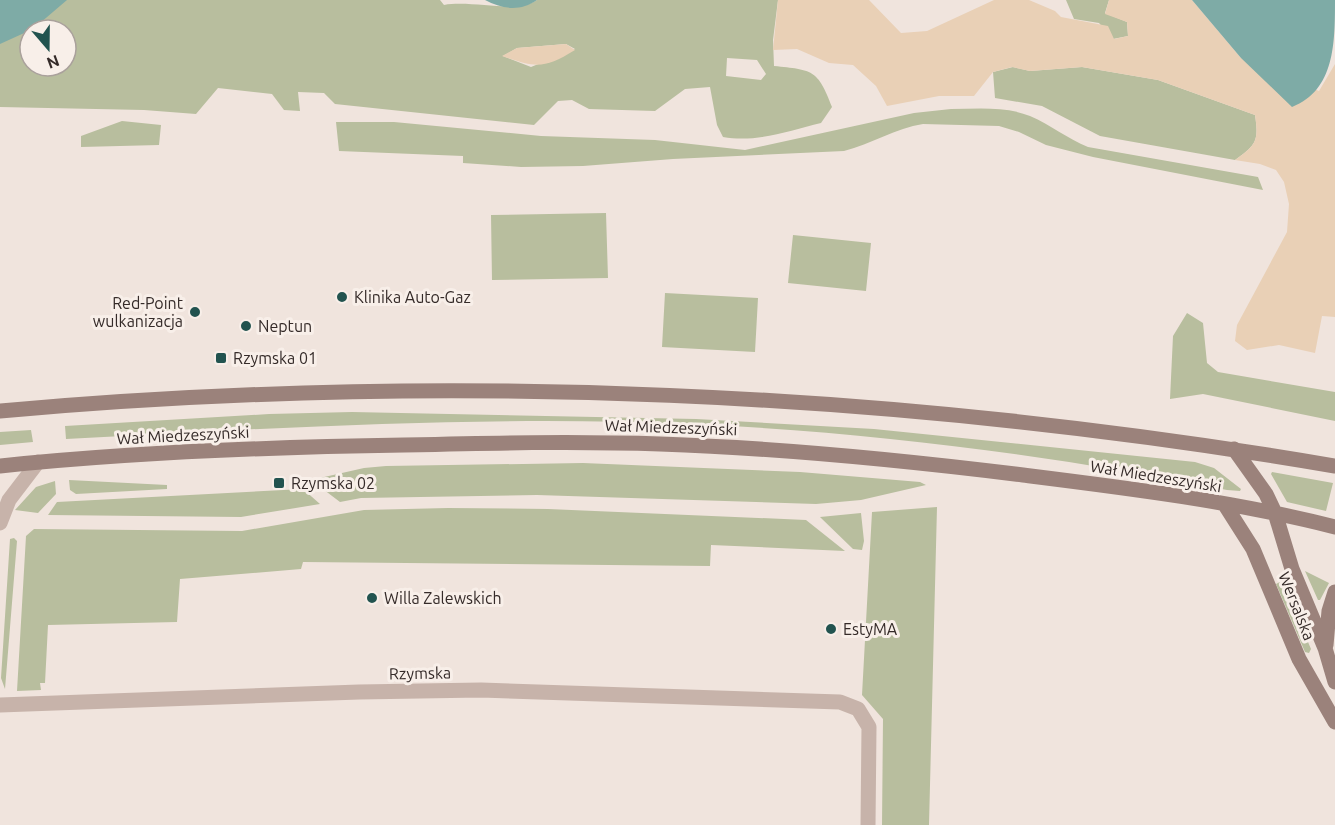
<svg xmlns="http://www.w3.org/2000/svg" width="1335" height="825" font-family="Ubuntu,sans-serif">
<rect width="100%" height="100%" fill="#f0e4dd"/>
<path fill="#b8be9e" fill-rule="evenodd" d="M42,0H440L444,5C473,0 518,14 537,0H778L773,40L774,66C812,70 818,69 832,107L821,123C789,131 756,143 723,137L717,125L710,87L685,89L655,111L589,109L572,100L558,101L534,125L335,104L324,93L298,92L300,111L284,110L272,94L218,88L196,114L144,110L0,107V42ZM30,30H66V66H30ZM566,44L575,49L531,67L503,56L517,48ZM727,58L757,60L766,74L761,80L726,76Z
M1066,0H1109L1105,13L1127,22L1128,36L1113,39L1099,23L1074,19Z
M1013,67L1030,71L1082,67L1158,80L1255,115C1259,141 1256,145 1235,160L1100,136L1042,106L995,98L993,72Z
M951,109C977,109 1006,106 1030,116C1051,125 1068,139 1088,147L1258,177L1263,190L1093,157L1046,145L1019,132L999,126L923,124C896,128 871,144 844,151L673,159L583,166L521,167L463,163V156L339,151L336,122H394L541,136L655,140L745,150L914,113Z
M122,121L161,125L159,145L81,147V136Z
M606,213L608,278L492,280L491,215Z
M793,235L871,243L866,291L788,283Z
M665,293L758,298L755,352L662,347Z
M1187,313L1203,323L1207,363L1218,372L1335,392V421L1203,394L1170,399L1173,336Z
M352,412L696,419L874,429L1195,462L1214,468L1241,489L1240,491L1227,490C1051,455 871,432 692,424C485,415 273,428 66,439L65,426L269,414Z
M31,430L33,442L0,445V432Z
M583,463L800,472L920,482L926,485L861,500L816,504L537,495L361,498L340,502L311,480L364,468L386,466Z
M1272,472L1333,483L1326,511L1287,502L1271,474Z
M69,480L167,485V489L76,494L70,490Z
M55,481L56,494L38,513L15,510L36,487Z
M303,489L320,504L241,517L48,515L57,502Z
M937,507L929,825H882L883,719L862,695L872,512Z
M448,508L548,509L806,520L845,551L711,545L710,566L303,562L301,569L180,579L177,622L48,625L45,683H40L41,690L17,691L26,536L34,529L242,531L364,510Z
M861,513L864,541L862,550L853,549L820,517Z
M14,538L17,541L5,689L1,678L10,539Z
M1305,571L1329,583L1320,600H1318Z
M1282,581L1311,649L1309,653L1305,652L1276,584Z"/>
<path fill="#e9d0b6" d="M778,0H869L901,33L927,31L994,0H1029L1055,11L1061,17L1108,26L1114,39L1128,36L1127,22L1105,14L1109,0H1192L1241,58L1319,91L1335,64V317L1322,316L1315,353L1279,345L1247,350L1235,341L1237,325L1287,232L1289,204L1284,182L1276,170L1260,164L1235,160C1256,145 1259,141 1255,115L1158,80L1082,67L1030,71L1012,67L993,72L974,96H939L887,106L876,86L853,65L829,63L797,49L773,50Z
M566,44L575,50C544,69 536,68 502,56L517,48Z"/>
<path fill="#7eaba6" d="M0,0H67L33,29L0,44Z
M485,0H537C520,12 502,9 485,0Z
M1192,0H1335C1335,43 1335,90 1292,107L1241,58Z"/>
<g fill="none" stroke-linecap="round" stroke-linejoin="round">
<path stroke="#c7b3aa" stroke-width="15" d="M0,523L9,500L38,462
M0,705L359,692L481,690L840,702L858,709L869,727L868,825"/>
<path stroke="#9b827b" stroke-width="15" d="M0,411C444,371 896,391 1335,466
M1234,449L1266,494L1275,513L1292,569L1325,648L1335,682
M0,466C134,452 269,447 404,445C489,443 575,441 660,444C781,448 902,460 1023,475C1127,488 1233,501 1335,527
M1225,505L1253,549L1299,659L1335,722
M1326,645L1329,611L1335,592"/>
</g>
<g fill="#22534f" stroke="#f8efe9" stroke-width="2">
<circle cx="342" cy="297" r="6"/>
<circle cx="195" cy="312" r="6"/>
<circle cx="246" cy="326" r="6"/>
<rect x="215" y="352" width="12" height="12" rx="3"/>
<rect x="273" y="477" width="12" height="12" rx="3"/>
<circle cx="372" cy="598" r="6"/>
<circle cx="831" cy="629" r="6"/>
</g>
<g text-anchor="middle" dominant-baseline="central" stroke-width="6" stroke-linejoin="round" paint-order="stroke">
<g font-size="16" fill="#352b29" stroke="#f8efe9" text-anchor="start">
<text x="354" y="297">Klinika Auto-Gaz</text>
<text x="183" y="303" text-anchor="end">Red-Point<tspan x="183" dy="18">wulkanizacja</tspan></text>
<text x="258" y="326">Neptun</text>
<text x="233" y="358">Rzymska 01</text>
<text x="291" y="483">Rzymska 02</text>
<text x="384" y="598">Willa Zalewskich</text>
<text x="843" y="629">EstyMA</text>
</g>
<g font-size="16" fill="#352b29" stroke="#f8efe9">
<text transform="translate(671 427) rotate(2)">Wał Miedzeszyński</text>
<text transform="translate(183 435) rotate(-3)">Wał Miedzeszyński</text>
<text transform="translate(1156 476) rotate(9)">Wał Miedzeszyński</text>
<text transform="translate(1297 606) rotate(68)">Wersalska</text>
<text transform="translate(420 673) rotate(-1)">Rzymska</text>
</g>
</g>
<g transform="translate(48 48) rotate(160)"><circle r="28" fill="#f8efe9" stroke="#aaa19c" stroke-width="1.5"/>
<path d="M0-4.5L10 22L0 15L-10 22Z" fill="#22534f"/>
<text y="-9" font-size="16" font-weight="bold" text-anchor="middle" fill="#352b29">N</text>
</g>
</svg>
